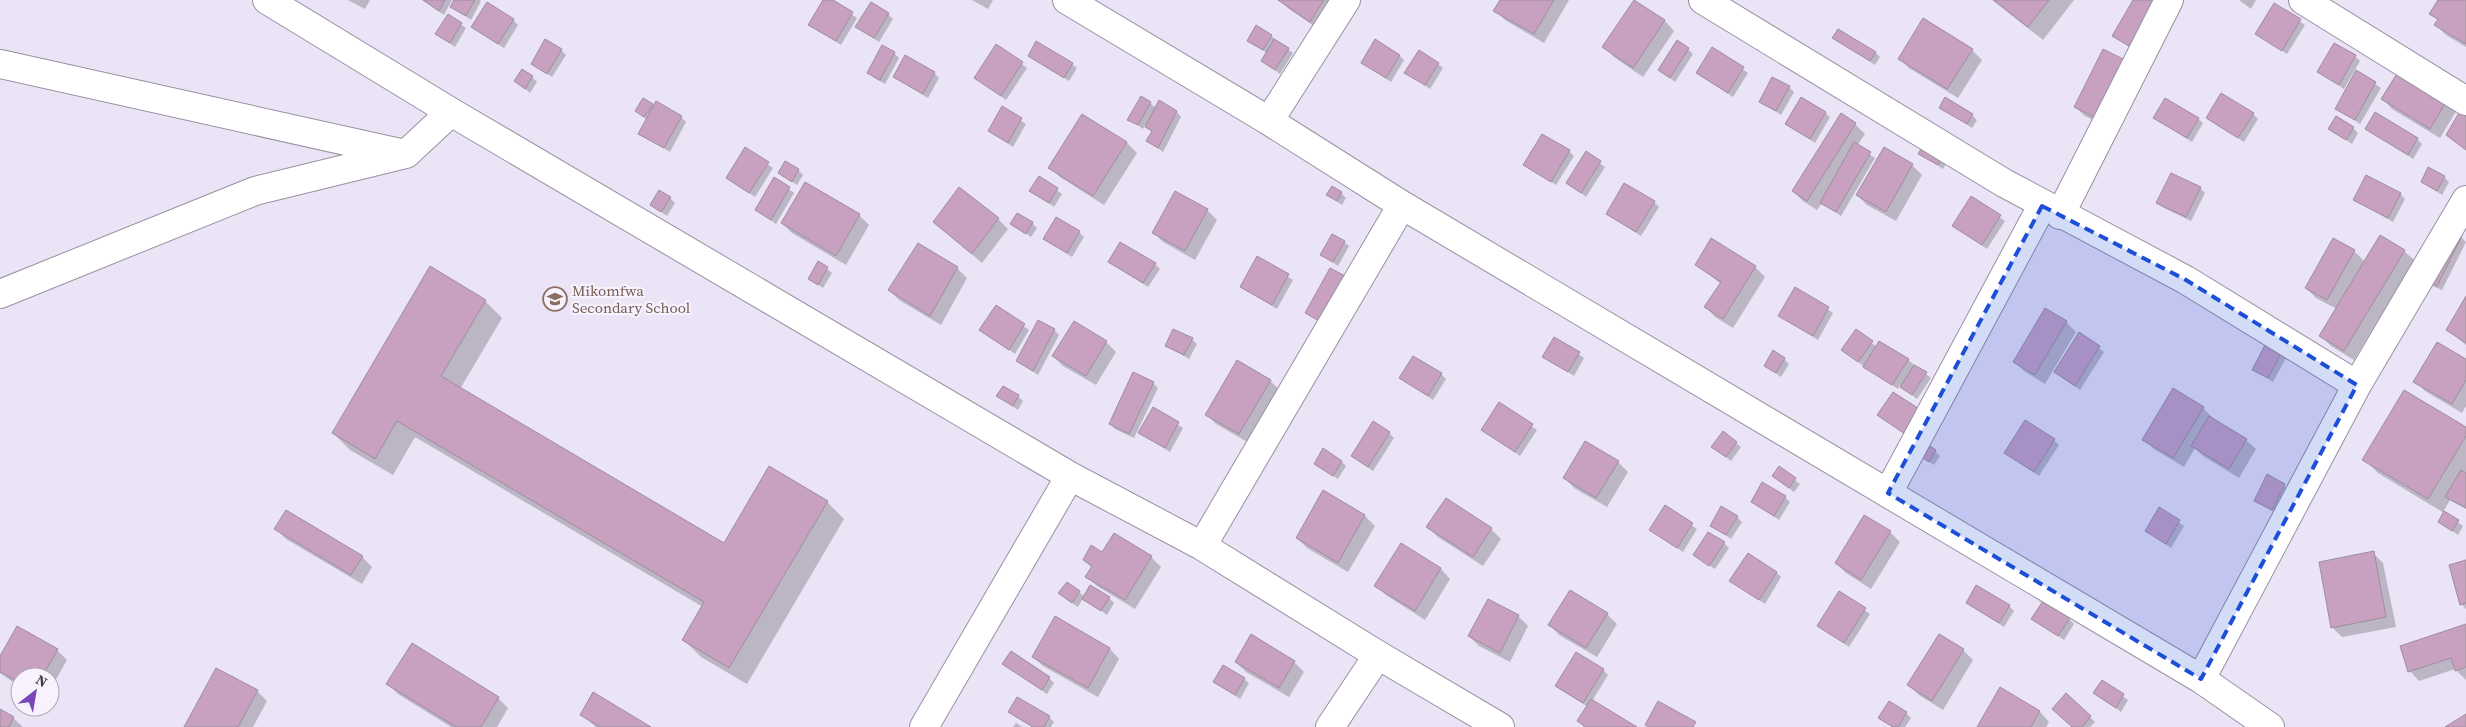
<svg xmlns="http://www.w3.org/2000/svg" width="2466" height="727" font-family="'Source Serif 4',serif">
<rect width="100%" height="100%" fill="#ebe3f6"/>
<path fill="#0003" d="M348,0H370L365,9Z
M422,0H452L444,15Z
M456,0H480L481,1L471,20L452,7Z
M824,0H830L857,18L841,45L810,25Z
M972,0H993L988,9Z
M1280,0H1340L1320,30L1289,9Z
M1501,0H1569L1544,43L1505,20L1495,10Z
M1992,0H2074L2043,40Z
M2135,0H2162L2134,50L2113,35Z
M2239,0H2256L2251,9Z
M2439,0H2466V47L2446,35L2436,25L2439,21L2431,14Z
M1635,1L1665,21L1674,31L1643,77L1614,57L1604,47Z
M2274,5L2305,25L2287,54L2256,33Z
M888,14L893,19L879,42L857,27Z
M448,16L466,28L455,47L437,34Z
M513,20L518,25L504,48L472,27Z
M1271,36L1293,53L1280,74L1262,61L1267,53L1249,41Z
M1834,38L1875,52L1880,57L1875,65Z
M997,46L1027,68L1006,100L976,78Z
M1688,49L1693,54L1675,82L1660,70Z
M1713,49L1748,73L1733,97L1697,73Z
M561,50L566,55L552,77L532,63Z
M1972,50L1982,60L1958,98L1909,68L1899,58Z
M2103,50L2111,129L2085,116L2075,107Z
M894,53L899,58L885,84L874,78L869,73Z
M1029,56L1072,64L1077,68L1069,81Z
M1400,56L1404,60L1391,82L1362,62Z
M2355,56L2360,61L2344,89L2319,72Z
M1438,64L1443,68L1430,89L1406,73Z
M2357,72L2381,88L2360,124L2336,108Z
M934,73L939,78L928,98L894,77Z
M532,77L537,82L530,93L516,81Z
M1789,87L1794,92L1781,115L1760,101Z
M2383,99L2460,105L2440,138L2392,109Z
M1150,103L1156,108L1177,112L1181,117L1163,152L1148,141L1152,132L1145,125L1143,129L1129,119Z
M652,105L681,117L686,122L670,152L640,133L647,120L636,111Z
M1941,107L1972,115L1977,120L1972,128Z
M1003,108L1026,124L1013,147L990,131Z
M1825,113L1830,117L1815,143L1787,124Z
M2253,114L2258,119L2244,142L2208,118Z
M1082,116L1127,143L1137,153L1104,205L1060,177L1050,167Z
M2155,118L2198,119L2203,123L2192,142Z
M1855,124L1865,134L1857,146L1875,158L1841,216L1822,203L1817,210L1803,201L1793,191Z
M2353,128L2358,133L2352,144L2330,129Z
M2367,129L2417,139L2422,144L2413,159Z
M746,149L773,168L755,197L727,178Z
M1884,149L1912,165L1922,175L1896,221L1867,205L1857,195Z
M1569,151L1574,156L1556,185L1524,165Z
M1586,153L1605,167L1586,197L1568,183Z
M1920,154L1949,159L1943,169Z
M798,170L803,175L797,185L780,173Z
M2444,177L2449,182L2442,195L2422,182Z
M1040,178L1062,194L1054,207L1031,191Z
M775,179L794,193L776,224L756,210Z
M805,184L859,215L869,225L846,265L792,233L782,223Z
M2200,188L2205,193L2191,221L2162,207L2157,202Z
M1341,193L1346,198L1342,205L1328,195Z
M2400,194L2405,199L2393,222L2355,200Z
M670,198L675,203L667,216L651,205Z
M1971,198L2005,221L1987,249L1954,226Z
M1654,202L1659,207L1641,236L1607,214Z
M1207,210L1217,220L1195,260L1163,242L1153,232Z
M998,219L1008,229L982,263L934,222Z
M1032,223L1037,228L1031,237L1012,224Z
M1079,232L1084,237L1072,257L1044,239Z
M2461,237L2466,242L2442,290L2433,286L2428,281Z
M1344,242L1349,246L1338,266L1322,255Z
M2354,251L2365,262L2404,251L2414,260L2354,360L2331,346L2321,336L2337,309L2316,298L2306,288Z
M1257,258L1293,280L1277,309L1241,287Z
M1109,261L1155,264L1160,269L1148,287Z
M819,263L832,273L823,288L809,278Z
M1696,264L1755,267L1765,277L1733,328L1715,317L1706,307L1721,284Z
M957,268L967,278L941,325L899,300L889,290Z
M1796,289L1833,313L1818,340L1780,316Z
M2466,299V345L2447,330Z
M485,301L502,318L460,389L725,544L827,502L844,519L747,684L701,657L684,640L703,607L415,437L393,475L350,450L333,433Z
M996,307L1029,330L1015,354L981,330Z
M2066,322L2076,332L2045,384L2024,371L2014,361Z
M1054,330L1059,335L1038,375L1017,361Z
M1856,331L1877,347L1908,360L1931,378L1917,399L1900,385L1898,389L1870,371L1842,350Z
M2080,334L2104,352L2080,390L2055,372Z
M1555,338L1584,358L1574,376L1544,356Z
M1192,339L1197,344L1189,359L1167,346Z
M1106,342L1116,352L1096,385L1063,366L1053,356Z
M2267,343L2287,356L2273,382L2253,369Z
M1784,359L1789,364L1781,377L1765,365Z
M2466,361V406L2462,413L2425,391L2415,381Z
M1441,374L1446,379L1433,400L1401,378Z
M1270,381L1280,390L1249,443L1216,424L1207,415Z
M1153,383L1158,388L1134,438L1115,429L1111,424Z
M998,396H1018L1023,401L1018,410Z
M1499,404L1537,430L1520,456L1483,430Z
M2203,408L2213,418L2212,419L2246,440L2256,449L2239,478L2203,456L2195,448L2184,467L2154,449L2144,439Z
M1153,409L1183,428L1170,452L1140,433Z
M2466,428V509L2450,500L2443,512L2463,526L2458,535L2439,522L2444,513L2378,473L2364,459Z
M1389,433L1394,438L1373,471L1352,456Z
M2054,440L2059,445L2039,476L2005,453Z
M1736,443L1741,447L1731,461L1713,447Z
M1935,451L1940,456L1934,465L1918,454Z
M1342,462L1346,466L1338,479L1315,464Z
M1618,462L1628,472L1607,507L1574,488L1565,478Z
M1779,468L1800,484L1794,492L1773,476Z
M2268,476L2290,490L2277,514L2255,501Z
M1324,492L1365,516L1375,526L1348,572L1307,548L1297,538Z
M1785,497L1790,502L1779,520L1752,502Z
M1665,507L1697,529L1683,552L1651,530Z
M2159,509L2184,526L2171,548L2146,531Z
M1737,517L1742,522L1731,539L1711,525Z
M1428,527L1491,529L1501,539L1483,566L1438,537Z
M276,529L362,557L372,567L362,584L286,539Z
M1890,532L1900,542L1871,589L1846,573L1836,563Z
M1724,543L1729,548L1715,569L1694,555Z
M1402,545L1441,569L1450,579L1425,620L1386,595L1376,586Z
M1103,553L1151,557L1161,567L1135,609L1097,586L1087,577L1092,568L1084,560Z
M2373,553L2383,563L2396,627L2342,637L2332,627Z
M2466,561V609L2461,604Z
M1776,572L1781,577L1765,604L1731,581Z
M1079,592L1085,597L1109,598L1114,603L1107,615L1083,598L1078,607L1065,598Z
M1570,592L1607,614L1617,624L1597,657L1559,635L1550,625Z
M1840,593L1870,614L1849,647L1818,626Z
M1967,602L2009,606L2014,611L2004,627Z
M1518,616L1528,626L1510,662L1479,646L1469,636Z
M1055,618L1110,649L1119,659L1098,697L1043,666L1033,657Z
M2033,619H2069L2074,624L2064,640Z
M2466,625V680L2455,669L2419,681L2410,671Z
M1939,636L1963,650L1973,660L1943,710L1919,695L1909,685Z
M412,645L498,698L508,708L497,727H451L398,694L388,684Z
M57,650L67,660L50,690V677H20V687L0,673V658Z
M1236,662H1294L1304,672L1289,697L1246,672Z
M1003,664L1049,678L1054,683L1047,694Z
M1603,670L1608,675L1592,701L1634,727H1584L1579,721L1588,707L1556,686Z
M1244,679L1249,683L1240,699L1215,682Z
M2102,681L2128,700L2121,712L2095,693Z
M2001,689L2040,712L2049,722L2046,727H1979Z
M257,691L267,701L253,727H186Z
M1017,698L1049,717L1054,722L1051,727H1032L1015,716L1010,712Z
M0,710L13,718L23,727H0Z
M1906,713L1911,718L1905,727H1892L1880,717Z
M581,714L649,727H596Z
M2090,717L2095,722L2090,727H2073Z
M1016,723L1022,727H1013Z"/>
<path fill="#c8a1c1" stroke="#9e8e9b" d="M423,0H445L439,11Z
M454,0H475L466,16L450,7Z
M823,0H833L853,12L836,41L808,25Z
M1278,0H1324L1310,22Z
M1500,0H1554L1534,34L1493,11Z
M1634,0L1665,20L1633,68L1602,47Z
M1994,0H2049L2028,27Z
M2133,0H2157L2129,46L2112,36Z
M2438,0H2466V44L2434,25L2438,19L2429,14Z
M487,2L514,19L498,44L471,27Z
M871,2L889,13L874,38L855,27Z
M2274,3L2301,19L2282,51L2255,34Z
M448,14L462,23L450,43L435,34Z
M1923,18L1973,49L1947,89L1898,59Z
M1256,25L1272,35L1263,50L1247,41Z
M1838,29L1876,52L1870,61L1832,38Z
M545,39L562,49L547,74L531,64Z
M1274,39L1289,48L1275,70L1261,61Z
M1375,39L1400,55L1386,78L1361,63Z
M1677,40L1689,48L1670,78L1658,70Z
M1036,41L1073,63L1064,78L1028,56Z
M2334,43L2356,55L2339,85L2317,72Z
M996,44L1023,62L1001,96L974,78Z
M882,45L895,52L880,80L867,73Z
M1712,47L1744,67L1728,93L1696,73Z
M2103,49L2129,62L2100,120L2074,107Z
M1419,50L1439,63L1425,85L1404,73Z
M905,55L935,72L923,94L893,77Z
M2403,64L2451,94L2430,129L2381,99Z
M522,69L533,76L525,89L514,81Z
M2356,70L2376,82L2355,120L2335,109Z
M1772,77L1790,86L1776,111L1759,102Z
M2221,93L2254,113L2238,138L2206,118Z
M1141,96L1151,102L1138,125L1127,120Z
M1801,97L1826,112L1810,139L1785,124Z
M1945,97L1973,114L1967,124L1939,108Z
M643,98L653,104L644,117L635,111Z
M2165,98L2199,118L2187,138L2153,118Z
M1159,100L1177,111L1158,148L1146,141L1152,131L1145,127Z
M656,101L682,116L664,148L638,134Z
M1002,106L1022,118L1008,143L988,131Z
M2460,111L2466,114V150L2446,135Z
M2375,112L2418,138L2408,155L2365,129Z
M1841,113L1856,123L1807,201L1792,191Z
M1082,114L1127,142L1093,196L1048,168Z
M2336,116L2354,127L2346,140L2328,129Z
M1542,134L1570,150L1551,182L1523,165Z
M1854,142L1871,152L1836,212L1820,203Z
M1925,142L1945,154L1938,165L1918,154Z
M745,147L769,162L749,193L726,178Z
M1884,147L1913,164L1886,212L1856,195Z
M1586,151L1601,161L1581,193L1566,183Z
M785,161L799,169L792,182L778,173Z
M2428,167L2445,176L2437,191L2421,182Z
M2171,173L2201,187L2186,217L2156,203Z
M2366,175L2401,193L2388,218L2353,200Z
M1039,176L1058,188L1049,203L1029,191Z
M774,177L790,187L771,220L755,210Z
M805,182L860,214L836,256L781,223Z
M1624,183L1655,201L1636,232L1606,214Z
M1332,186L1342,192L1337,201L1326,195Z
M959,187L999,218L972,254L933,222Z
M659,190L671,197L661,212L650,205Z
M1175,191L1208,209L1185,251L1152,233Z
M1971,196L2001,215L1982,245L1952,226Z
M1017,213L1033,222L1026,234L1010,224Z
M1056,217L1080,231L1067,253L1043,239Z
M2452,231L2462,236L2437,286L2426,281Z
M1332,234L1345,241L1333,262L1320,255Z
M2380,235L2405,250L2344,351L2319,336Z
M1711,238L1756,266L1723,319L1704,307L1721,282L1695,265Z
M2333,238L2355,250L2327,300L2305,288Z
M1120,242L1156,263L1143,283L1108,262Z
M918,243L958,267L930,316L888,290Z
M1257,256L1289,274L1272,305L1240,287Z
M818,261L828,267L818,285L808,279Z
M430,266L486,300L441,376L724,543L769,466L828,501L729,668L682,640L704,602L397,421L375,459L332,433Z
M1330,268L1353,280L1328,326L1305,313Z
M1795,287L1829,307L1813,336L1778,316Z
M2466,296V343L2446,330Z
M996,305L1025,324L1009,350L979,330Z
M2045,308L2067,321L2035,375L2013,362Z
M1038,320L1055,329L1033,371L1016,361Z
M1074,321L1107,341L1086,376L1052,356Z
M1173,329L1193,338L1184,355L1165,346Z
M1856,329L1873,341L1858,362L1841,350Z
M2079,332L2100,346L2075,386L2054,372Z
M1554,337L1580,352L1568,372L1542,357Z
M1879,341L1909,359L1892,385L1863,367Z
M2267,341L2283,350L2268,378L2252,370Z
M2437,342L2466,359V380L2452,404L2413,382Z
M1773,350L1785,358L1776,373L1764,366Z
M1413,356L1442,373L1428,396L1399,378Z
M1237,360L1271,380L1239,434L1205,415Z
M1914,365L1927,372L1912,395L1900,387Z
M1133,372L1154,382L1129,434L1109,424Z
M1003,386L1019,395L1013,406L996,396Z
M2173,388L2204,407L2173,458L2142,440Z
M2404,390L2466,427V436L2428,499L2362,460Z
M1893,392L1921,410L1905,434L1877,415Z
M1499,402L1533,424L1515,452L1481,430Z
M1153,407L1179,422L1165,448L1138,433Z
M2209,416L2247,439L2229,469L2191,446Z
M2025,420L2055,439L2034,472L2004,453Z
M1373,421L1390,432L1368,467L1351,456Z
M1723,431L1737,442L1726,457L1711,447Z
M1585,441L1619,461L1596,498L1563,478Z
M1924,442L1936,450L1929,462L1917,454Z
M1323,448L1342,461L1333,476L1314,464Z
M1779,466L1796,478L1789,488L1772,476Z
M2461,470L2466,473V508L2445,497Z
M2267,474L2285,484L2272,510L2254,501Z
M1762,482L1786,496L1774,516L1751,502Z
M1323,490L1365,515L1338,563L1296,538Z
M1446,498L1492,528L1473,557L1426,527Z
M1665,505L1693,523L1677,548L1649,530Z
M1721,506L1738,516L1726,535L1710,526Z
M2159,507L2180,520L2166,544L2145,531Z
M286,510L363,556L351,575L274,529Z
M2444,511L2459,520L2452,531L2438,522Z
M1864,515L1891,531L1861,580L1835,563Z
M1708,532L1725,542L1709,566L1693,555Z
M1114,533L1152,556L1125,600L1085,577L1092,566L1083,560L1091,545L1102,552Z
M1401,543L1441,568L1415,611L1374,586Z
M2374,551L2386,617L2331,628L2319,562Z
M1748,553L1777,572L1759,600L1729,581Z
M2466,560V603L2460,605L2449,565Z
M1067,582L1080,591L1072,603L1058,593Z
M1090,585L1110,597L1101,611L1082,599Z
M1976,585L2010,605L1999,623L1966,603Z
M1570,590L1608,613L1586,648L1548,625Z
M1839,591L1866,608L1844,643L1817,626Z
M1488,599L1519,615L1500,653L1468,636Z
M2043,601L2070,618L2058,636L2031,619Z
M1055,616L1110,648L1088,688L1032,657Z
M2466,624V667L2455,671L2451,658L2408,672L2400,646Z
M17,626L58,649L42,677H20V683L0,672V656Z
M1251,634L1295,661L1279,688L1235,662Z
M1939,634L1964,649L1932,701L1907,685Z
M412,643L499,697L481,727H456L386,684Z
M1011,651L1050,677L1042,690L1002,664Z
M1576,652L1604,669L1583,703L1555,686Z
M1223,665L1245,678L1235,695L1213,682Z
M216,668L258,690L238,727H184Z
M2102,680L2124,694L2116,708L2093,693Z
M2000,687L2040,711L2031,727H1977Z
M593,692L651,727H600L580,715Z
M2066,693L2091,716L2082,727H2072L2052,709Z
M1017,697L1050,716L1044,727H1033L1008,712Z
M1591,699L1637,727H1586L1577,721Z
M1658,701L1696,722L1693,727H1649L1645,725Z
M1889,701L1907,712L1898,727H1893L1878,718Z
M0,709L14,717L9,727H0Z
M2466,714V727H2445Z"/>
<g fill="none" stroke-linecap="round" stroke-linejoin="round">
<g stroke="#9891a2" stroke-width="30">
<path id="minor" d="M267,0L451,112L1070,476L1202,546L1378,655L1500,727
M1067,0L1269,121L1402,205L2201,679L2270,727
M1703,0L2004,183L2186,280L2357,385
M2303,0L2466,101
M0,64L400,153
M1269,121L1346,0
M2060,215L2169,0
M0,294L255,191L406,154L451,112
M1888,493L2042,206
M1202,546L1402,205
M2201,679L2357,385L2466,200
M924,727L1070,476
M1330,727L1378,655"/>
</g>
<use href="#minor" stroke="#fff" stroke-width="28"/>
</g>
<path fill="#1d4ed8" fill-opacity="0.2" stroke="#1d4ed8" stroke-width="4" stroke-dasharray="10 6" stroke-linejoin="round" d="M2042,206L2186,280L2357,385L2201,679L1888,493Z"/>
<defs>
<g id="school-ring" transform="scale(1.25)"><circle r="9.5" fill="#f7f2fd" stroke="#8d6e63" stroke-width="1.5"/><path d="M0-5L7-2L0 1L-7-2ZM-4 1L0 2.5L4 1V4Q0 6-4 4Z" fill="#8d6e63"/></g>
</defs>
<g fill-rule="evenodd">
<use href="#school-ring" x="555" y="299"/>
</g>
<g text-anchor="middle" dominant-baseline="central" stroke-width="4.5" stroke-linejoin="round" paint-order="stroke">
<g font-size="15" fill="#785e54" stroke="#f7f2fd" text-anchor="start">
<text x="572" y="290">Mikomfwa<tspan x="572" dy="17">Secondary School</tspan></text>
</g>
</g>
<g transform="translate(35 692) rotate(31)"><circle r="24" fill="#f7f2fd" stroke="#ada8b2"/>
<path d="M0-4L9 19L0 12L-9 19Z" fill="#7b45bb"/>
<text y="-8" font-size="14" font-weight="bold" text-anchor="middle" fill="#3d3a41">N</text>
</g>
</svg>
